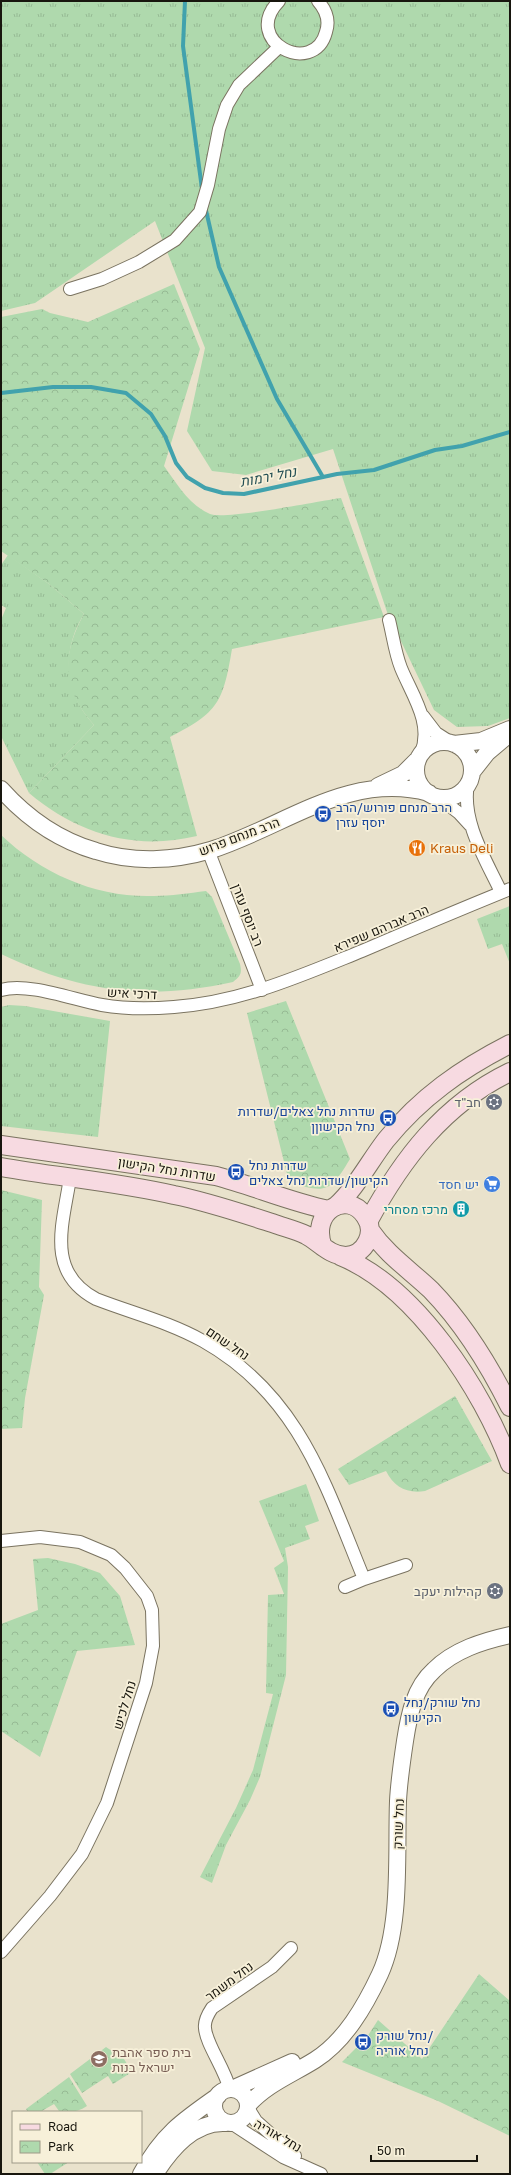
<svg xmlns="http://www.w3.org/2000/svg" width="511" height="2175" font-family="'Golos Text',Heebo,sans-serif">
<defs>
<pattern id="grass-tufts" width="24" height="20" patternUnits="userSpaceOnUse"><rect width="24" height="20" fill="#afd9ad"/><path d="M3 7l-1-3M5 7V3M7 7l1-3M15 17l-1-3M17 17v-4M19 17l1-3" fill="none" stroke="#96ba94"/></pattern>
<pattern id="park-crowns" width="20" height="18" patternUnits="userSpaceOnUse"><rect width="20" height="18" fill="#afd9ad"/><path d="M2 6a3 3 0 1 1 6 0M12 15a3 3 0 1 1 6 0" fill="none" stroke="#96ba94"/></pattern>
</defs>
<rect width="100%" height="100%" fill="#e9e2cc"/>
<path fill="url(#grass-tufts)" d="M1,1H510V718L488,726L457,727L434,710L387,612L333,449L246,475L212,471L187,431L205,348L155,221L35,303L1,311Z
M8,555L49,584L84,614C61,651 64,693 94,725L29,793L1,736V620L6,608L1,605V565Z
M1,835C42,874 97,898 154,896C171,896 189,893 206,891L212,897L240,964C242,973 241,976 233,982C147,1001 80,992 1,954Z
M510,906V964L502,944L488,949L477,919Z
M9,1005L25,1006L110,1021L98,1137L1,1126V1007Z
M306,1484L319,1521L305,1526L310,1539L285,1548L288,1567L286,1675L260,1777L250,1800L226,1845L212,1883L200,1877L236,1808L253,1770L273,1694L266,1693L268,1595L284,1594L274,1568L284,1561L259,1501Z"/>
<path fill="url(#park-crowns)" d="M174,284L200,349L164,466C177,484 189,505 210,514C226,520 319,501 341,498L384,617L232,649C223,702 219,712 170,737L197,836C134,851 78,834 29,793L94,725C62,690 61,655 84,614L49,584L1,551V317L42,309L50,313L88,322Z
M286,1001L350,1159C330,1192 327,1194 289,1182L247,1013Z
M1,1190L42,1200L39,1287L44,1295L25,1398L22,1428L1,1429Z
M455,1396L492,1461L425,1491C407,1494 394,1487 386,1471L349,1485L338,1469Z
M48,1558L75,1564L100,1573L120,1596L135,1645L77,1651L40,1757L1,1731V1624L38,1610L33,1559Z
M479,1974L510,2001V2136L438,2101L342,2062L367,2037L378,2020L422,2059Z
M106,2047L124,2059L132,2072L113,2084L108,2076L82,2093L70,2074Z
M69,2077L87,2106C78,2112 70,2113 59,2111L54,2104L40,2112H28L26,2109Z
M37,2162H69L50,2174H45Z"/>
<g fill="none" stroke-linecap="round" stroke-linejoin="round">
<path stroke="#41a2ad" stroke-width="4" d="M185,1L183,46L202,189
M205,206L219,267L277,399L323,477
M1,393L53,387H91L126,393L151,414L165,436L176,463L187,477L205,488L223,493L244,494L337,474L374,470L435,450L462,446L510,432"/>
<g stroke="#7a7360" stroke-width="14">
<path id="minor" d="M279,1C240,41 314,78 326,32C330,20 326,10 318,1
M70,289L102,279L139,262L175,240L200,212L208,185L219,129L227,105L239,85L279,47
M389,620C393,636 395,653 401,668C412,695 433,723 421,753
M423,716L436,733L450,742
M468,784C461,821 486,860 501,892
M438,797L459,813L470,825
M208,850L262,990
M1,990C28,982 74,1000 102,1005C125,1009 151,1009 174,1007C242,1002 300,976 362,951C411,930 461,909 510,889
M70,1178C63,1224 45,1272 96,1299C132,1313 169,1322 203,1341C299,1395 325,1484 364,1579L406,1565
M1,1541L40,1537L80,1542L111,1555L125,1568L147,1596L152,1610L153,1646L146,1683L107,1803L82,1854L50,1896L1,1952
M345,1587L364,1579
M230,2090C225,2069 206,2044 205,2028C204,2021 208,2014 212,2008L272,1967L291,1948
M248,2108L256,2121L295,2156
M231,2123L283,2157L321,2174"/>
</g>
<g stroke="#7a7360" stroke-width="18">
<path id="tertiary" d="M416 770a28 28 0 1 1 56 0a28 28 0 1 1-56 0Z
M454,744L481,741L510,729
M472,772L487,753L507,736
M378,786L403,774L418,759
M1,789C27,818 58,840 96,851C133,863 174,861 211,850C284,827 349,771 429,793
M232,2089L292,2062
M214 2106a17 17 0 1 1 34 0a17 17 0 1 1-34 0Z
M248,2105C267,2084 291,2075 315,2060C345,2041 365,2006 380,1974C402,1926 396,1854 398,1801C399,1781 402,1761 405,1741C409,1715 414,1688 434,1670C454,1650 483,1641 510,1635
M141,2174C162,2135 182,2121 218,2096
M155,2174C171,2149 194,2121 226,2123"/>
</g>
<g stroke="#7a7360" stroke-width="20">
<path id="secondary" d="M1,1145L216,1176C254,1186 290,1202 329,1210
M1,1167C58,1177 117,1182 174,1195C209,1202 244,1214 278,1225C287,1228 298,1231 306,1235C319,1242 330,1256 346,1256C365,1255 377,1232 365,1216C347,1189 309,1212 323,1247
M336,1206C356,1188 369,1162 386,1140C421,1097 461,1069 510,1044
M368,1222C402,1159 444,1104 510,1072
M370,1230C387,1255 410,1270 431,1290C464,1324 489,1365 510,1407
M340,1256C415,1286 483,1390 510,1464"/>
</g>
<use href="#minor" stroke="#fff" stroke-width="12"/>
<use href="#tertiary" stroke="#fff" stroke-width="16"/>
<use href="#secondary" stroke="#f7dae1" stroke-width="18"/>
</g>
<defs>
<g id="bus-disc" transform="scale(0.9)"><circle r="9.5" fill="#1a4fb4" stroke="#f7f0d9"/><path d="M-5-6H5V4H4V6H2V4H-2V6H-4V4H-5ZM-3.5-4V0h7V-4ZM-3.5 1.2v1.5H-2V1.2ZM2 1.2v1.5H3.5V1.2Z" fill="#fff"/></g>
<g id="restaurant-disc" transform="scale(0.9)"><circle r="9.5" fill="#e8710a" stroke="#f7f0d9"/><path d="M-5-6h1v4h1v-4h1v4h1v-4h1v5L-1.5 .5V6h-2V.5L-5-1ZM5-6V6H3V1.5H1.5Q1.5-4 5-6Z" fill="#fff"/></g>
<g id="synagogue-disc" transform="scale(0.9)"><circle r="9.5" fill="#6b7280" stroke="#f7f0d9"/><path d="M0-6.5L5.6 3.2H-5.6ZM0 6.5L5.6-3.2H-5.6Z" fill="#fff"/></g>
<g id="supermarket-disc" transform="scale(0.9)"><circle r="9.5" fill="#3f7fe0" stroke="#f7f0d9"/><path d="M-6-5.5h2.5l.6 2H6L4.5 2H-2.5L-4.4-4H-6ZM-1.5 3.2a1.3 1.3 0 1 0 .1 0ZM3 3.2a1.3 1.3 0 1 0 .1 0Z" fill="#fff"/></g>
<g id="building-disc" transform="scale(0.9)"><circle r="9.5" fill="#0f9aa8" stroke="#f7f0d9"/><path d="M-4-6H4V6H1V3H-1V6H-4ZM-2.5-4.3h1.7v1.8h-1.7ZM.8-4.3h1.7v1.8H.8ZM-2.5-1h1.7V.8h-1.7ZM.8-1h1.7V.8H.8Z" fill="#fff"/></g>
<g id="school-disc" transform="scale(0.9)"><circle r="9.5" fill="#8d6e63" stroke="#f7f0d9"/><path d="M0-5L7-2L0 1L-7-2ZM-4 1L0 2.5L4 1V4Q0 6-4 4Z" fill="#fff"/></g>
</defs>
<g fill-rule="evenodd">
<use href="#bus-disc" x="323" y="814"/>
<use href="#restaurant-disc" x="417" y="848"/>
<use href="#synagogue-disc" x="494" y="1102"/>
<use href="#bus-disc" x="388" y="1118"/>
<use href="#bus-disc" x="236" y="1172"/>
<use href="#supermarket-disc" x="492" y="1184"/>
<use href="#building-disc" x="461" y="1209"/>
<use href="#synagogue-disc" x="495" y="1591"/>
<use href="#bus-disc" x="391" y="1709"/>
<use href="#bus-disc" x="363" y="2042"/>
<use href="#school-disc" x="99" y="2059"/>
</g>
<g text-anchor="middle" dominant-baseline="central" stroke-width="3.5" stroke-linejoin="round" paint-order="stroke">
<g font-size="13" fill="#164399" stroke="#f7f0d9" text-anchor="start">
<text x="336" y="807">הרב מנחם פורוש/הרב<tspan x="336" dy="15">יוסף עזרן</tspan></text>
<text x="375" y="1111" text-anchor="end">שדרות נחל צאלים/שדרות<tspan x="375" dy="15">נחל הקישוןן</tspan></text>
<text x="249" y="1165">שדרות נחל<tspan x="249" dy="15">הקישון/שדרות נחל צאלים</tspan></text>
<text x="404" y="1702">נחל שורק/נחל<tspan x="404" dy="15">הקישון</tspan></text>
<text x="376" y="2035">נחל שורק/<tspan x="376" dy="15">נחל אוריה</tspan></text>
</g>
<g font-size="13" fill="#18160e" stroke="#f7f0d9">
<text transform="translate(239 836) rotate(-21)">הרב מנחם פרוש</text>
<text transform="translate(248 915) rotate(69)">רב יוסף עזרן</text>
<text transform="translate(381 928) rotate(-23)">הרב אברהם שפירא</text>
<text transform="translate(132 993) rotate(3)">דרכי איש</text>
<text transform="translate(167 1169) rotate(9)">שדרות נחל הקישון</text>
<text transform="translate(228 1343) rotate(34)">נחל שחם</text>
<text transform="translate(124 1705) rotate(-73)">נחל לכיש</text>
<text transform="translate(398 1824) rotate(-88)">נחל שורק</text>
<text transform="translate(229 1981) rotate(-37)">נחל משמר</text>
<text transform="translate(278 2135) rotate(30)">נחל אוריה</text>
</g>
<g font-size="13" fill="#c56008" stroke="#f7f0d9" text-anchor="start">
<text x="430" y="848">Kraus Deli</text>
</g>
<g font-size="13" fill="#5b616d" stroke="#f7f0d9" text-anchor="end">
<text x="481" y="1102">חב"ד</text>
<text x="482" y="1591">קהילות יעקב</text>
</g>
<g font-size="13" fill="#366cbe" stroke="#f7f0d9" text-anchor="end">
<text x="479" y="1184">יש חסד</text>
</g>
<g font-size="13" fill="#0d838f" stroke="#f7f0d9" text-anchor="end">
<text x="448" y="1209">מרכז מסחרי</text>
</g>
<g font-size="13" fill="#785e54" stroke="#f7f0d9" text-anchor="start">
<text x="112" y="2052">בית ספר אהבת<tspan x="112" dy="15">ישראל בנות</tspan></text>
</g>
<g font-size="14" font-style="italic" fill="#244f54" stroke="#f7f0d9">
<text transform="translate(268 476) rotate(-11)">נחל ירמות</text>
</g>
</g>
<rect width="511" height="2175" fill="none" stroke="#18160e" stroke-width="4"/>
<rect x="12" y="2111" width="130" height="52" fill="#f7f0d9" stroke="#9e9988"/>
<rect x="20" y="2124" width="20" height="6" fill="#f7dae1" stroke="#9e9988"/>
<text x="48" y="2131" font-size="12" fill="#18160e">Road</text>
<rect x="20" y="2141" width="20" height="12" fill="url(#park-crowns)" stroke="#9e9988"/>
<text x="48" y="2151" font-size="12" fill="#18160e">Park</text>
<path d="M371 2155v6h106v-6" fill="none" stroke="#18160e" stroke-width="2"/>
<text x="377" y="2155" font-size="12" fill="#18160e" stroke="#f7f0d9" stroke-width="3" paint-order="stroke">50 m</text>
</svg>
